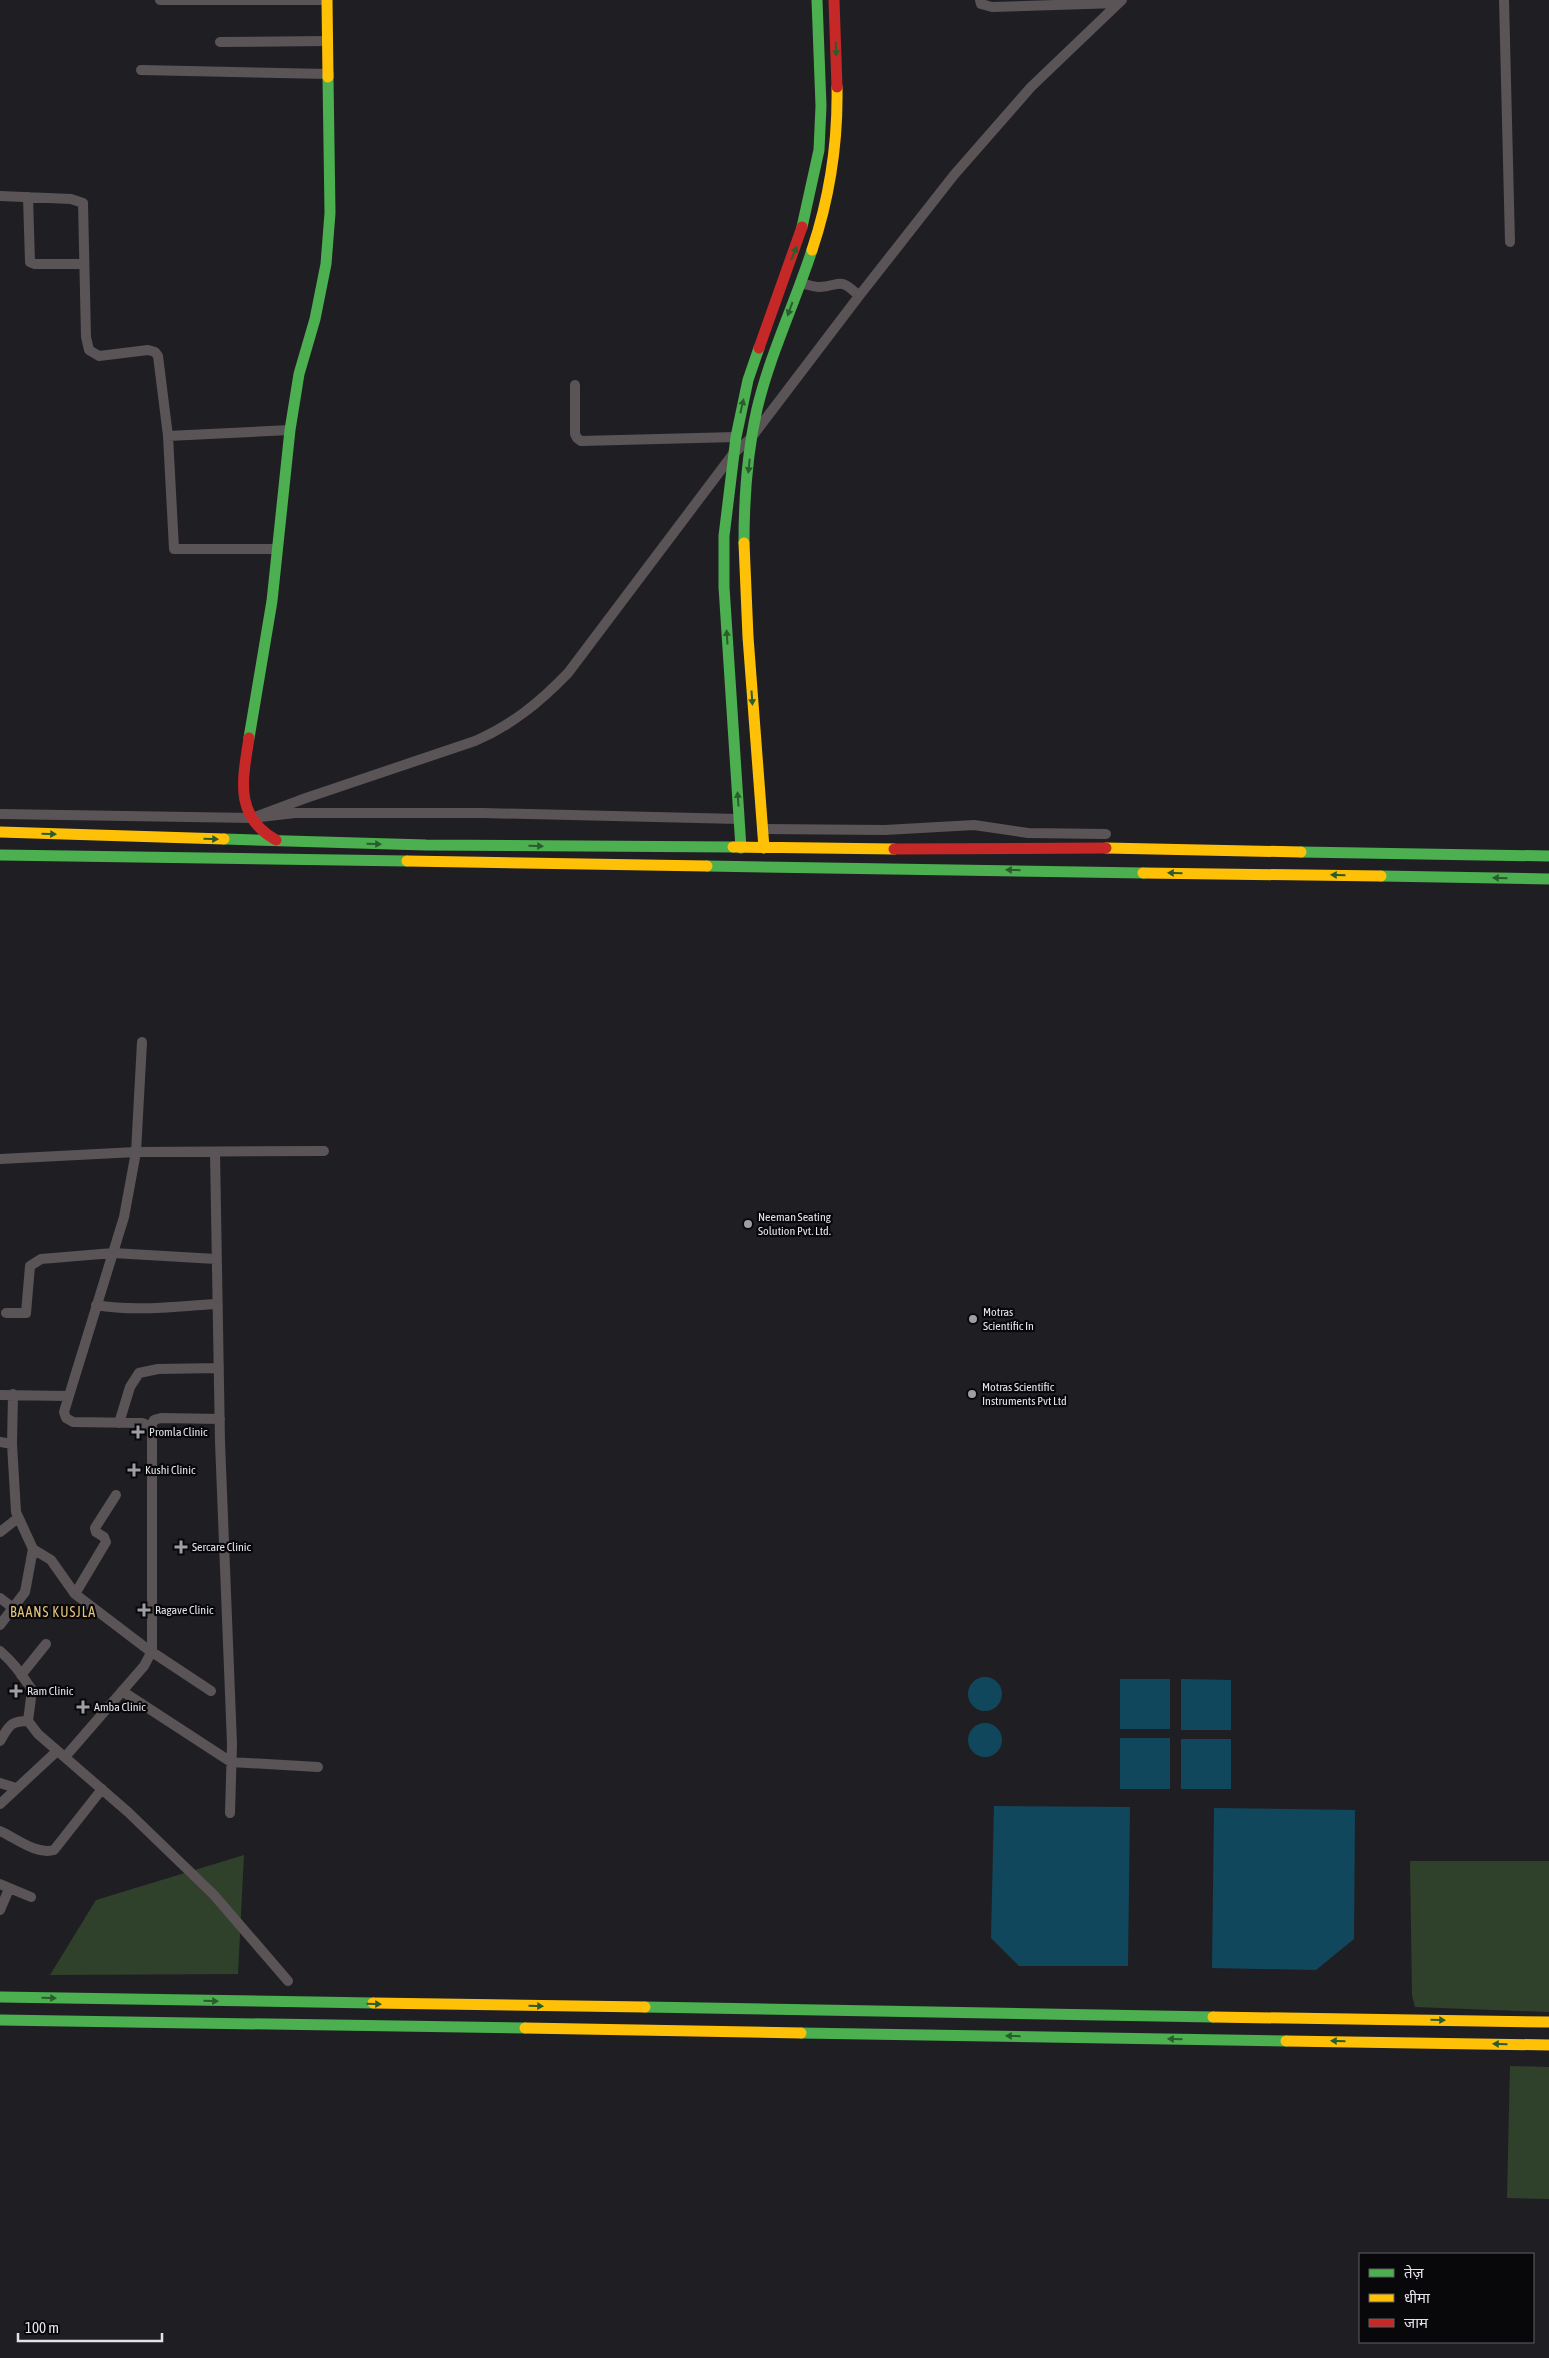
<svg xmlns="http://www.w3.org/2000/svg" width="1549" height="2358" font-family="'Asap Condensed','Noto Sans Devanagari',sans-serif">
<rect width="100%" height="100%" fill="#1f1f23"/>
<path fill="#30412b" d="M244,1855L238,1974L50,1975L96,1900Z
M1410,1861H1549V2012L1415,2007L1412,1995Z
M1510,2066L1549,2067V2199L1507,2198Z"/>
<path fill="#11475c" d="M968 1694a17 17 0 1 1 34 0a17 17 0 1 1-34 0Z
M1120,1679H1170V1729H1120Z
M1181,1679L1231,1680V1730H1181Z
M968 1740a17 17 0 1 1 34 0a17 17 0 1 1-34 0Z
M1120,1738H1170V1789H1120Z
M1181,1739H1231V1789H1181Z
M994,1806L1130,1807L1128,1966H1019L991,1938Z
M1214,1808L1355,1810L1354,1939L1316,1970L1212,1968Z"/>
<g fill="none" stroke-linecap="round" stroke-linejoin="round">
<path stroke="#5a5456" stroke-width="10" d="M160,0H327
M980,0L981,4L992,7L1118,3
M1504,0L1510,242
M220,42L328,41
M141,70L329,74
M0,196L71,199L83,203L86,337L89,350L99,356L148,350L155,352L158,356L168,436L174,549H277
M28,197L30,262L35,264H84
M800,283C806,284 813,287 819,287C841,286 839,276 859,296
M575,385V434L577,438L581,441L736,437
M168,436L290,430
M0,814L252,818L295,813H483L739,819
M252,818L306,798L475,741C512,725 540,702 568,673L733,454L751,438L859,296L954,175L1031,87L1122,0
M762,829L885,830L974,825L1028,833L1106,834
M215,1152L220,1442L232,1744L230,1813
M0,1159L136,1152L324,1151
M96,1305C137,1312 176,1306 217,1304
M6,1313H26L30,1266L41,1259L113,1253L216,1259
M0,1395L68,1396
M119,1423L130,1387L139,1373L158,1369L219,1368
M151,1426L154,1420L161,1418L220,1419
M0,1442L12,1444
M0,1532L18,1518
M33,1549L51,1560L75,1594L146,1648L211,1691
M75,1594L106,1542L104,1537L96,1532L95,1528L116,1495
M0,1598L13,1608
M0,1625L25,1592L33,1549L16,1512L12,1444L13,1394
M0,1651C15,1664 21,1674 32,1690L28,1721L38,1734L128,1812L214,1895L288,1981
M21,1675L46,1644
M122,1691L231,1762L318,1767
M0,1741C9,1726 10,1721 28,1721
M65,1757L144,1666L152,1651V1427L142,1423L73,1422L66,1418L64,1412L124,1217L136,1152L142,1042
M0,1783L16,1788
M0,1804L56,1752
M0,1831C16,1838 36,1855 54,1850L102,1789
M0,1884L31,1897
M0,1910L9,1889"/>
<path stroke="#4caf50" stroke-width="11" d="M802,227L819,150L821,106L817,0
M744,543C744,498 747,453 757,409C770,354 795,303 812,250
M249,738L272,601L290,430L299,374L315,319L326,264L330,213L328,77
M224,839L426,845L733,847
M741,848L724,587V536L736,437L748,380L759,348
M1301,852L1549,856
M0,855L407,861
M707,866L1143,873
M1381,876L1549,879
M0,1997L373,2003
M645,2007L1213,2017
M0,2020L525,2028
M801,2033L1286,2041"/>
<path stroke="#ffc107" stroke-width="11" d="M327,0L328,77
M812,250C830,196 838,143 837,87
M744,543L748,637L764,848
M0,832L224,839
M733,847L894,849
M1106,848L1301,852
M407,861L707,866
M1143,873L1381,876
M373,2003L645,2007
M1213,2017L1549,2022
M525,2028L801,2033
M1286,2041L1549,2045"/>
<path stroke="#c62828" stroke-width="11" d="M834,0L837,87
M759,348L802,227
M249,738C243,778 233,816 276,840
M894,849L1106,848"/>
</g>
<defs><path id="oneway-solid" d="M-6-.8H1V-3.2L6.5 0L1 3.2V.8H-6Z" transform="scale(1.25)"/></defs>
<g fill="#2a5c2e">
<use href="#oneway-solid" transform="translate(836 49) rotate(88)"/>
<use href="#oneway-solid" transform="translate(794 253) rotate(-67)"/>
<use href="#oneway-solid" transform="translate(790 309) rotate(110)"/>
<use href="#oneway-solid" transform="translate(742 406) rotate(-77)"/>
<use href="#oneway-solid" transform="translate(749 466) rotate(96)"/>
<use href="#oneway-solid" transform="translate(727 637) rotate(-94)"/>
<use href="#oneway-solid" transform="translate(752 698) rotate(86)"/>
<use href="#oneway-solid" transform="translate(738 799) rotate(-94)"/>
<use href="#oneway-solid" transform="translate(49 834) rotate(2)"/>
<use href="#oneway-solid" transform="translate(211 839) rotate(2)"/>
<use href="#oneway-solid" transform="translate(374 844) rotate(1)"/>
<use href="#oneway-solid" transform="translate(536 846) rotate(1)"/>
<use href="#oneway-solid" transform="translate(1013 870) rotate(-179)"/>
<use href="#oneway-solid" transform="translate(1175 873) rotate(-179)"/>
<use href="#oneway-solid" transform="translate(1338 875) rotate(-179)"/>
<use href="#oneway-solid" transform="translate(1500 878) rotate(-179)"/>
<use href="#oneway-solid" transform="translate(49 1998) rotate(1)"/>
<use href="#oneway-solid" transform="translate(211 2001) rotate(1)"/>
<use href="#oneway-solid" transform="translate(374 2004) rotate(1)"/>
<use href="#oneway-solid" transform="translate(536 2006) rotate(1)"/>
<use href="#oneway-solid" transform="translate(1438 2020) rotate(1)"/>
<use href="#oneway-solid" transform="translate(1013 2036) rotate(-179)"/>
<use href="#oneway-solid" transform="translate(1175 2039) rotate(-179)"/>
<use href="#oneway-solid" transform="translate(1338 2041) rotate(-179)"/>
<use href="#oneway-solid" transform="translate(1500 2044) rotate(-179)"/>
</g>
<g fill="#9e9ea4" stroke="#08080b" stroke-width="2">
<circle cx="748" cy="1224" r="5"/>
<circle cx="973" cy="1319" r="5"/>
<circle cx="972" cy="1394" r="5"/>
<path d="M135.5 1424.5h5v5h5v5h-5v5h-5v-5h-5v-5h5z"/>
<path d="M131.5 1462.5h5v5h5v5h-5v5h-5v-5h-5v-5h5z"/>
<path d="M178.5 1539.5h5v5h5v5h-5v5h-5v-5h-5v-5h5z"/>
<path d="M141.5 1602.5h5v5h5v5h-5v5h-5v-5h-5v-5h5z"/>
<path d="M13.5 1683.5h5v5h5v5h-5v5h-5v-5h-5v-5h5z"/>
<path d="M80.5 1699.5h5v5h5v5h-5v5h-5v-5h-5v-5h5z"/>
</g>
<g text-anchor="middle" dominant-baseline="central" stroke-width="4.5" stroke-linejoin="round" paint-order="stroke">
<g font-size="12" fill="#e3e3e9" stroke="#08080b" text-anchor="start">
<text x="758" y="1217">Neeman Seating<tspan x="758" dy="14">Solution Pvt. Ltd.</tspan></text>
<text x="983" y="1312">Motras<tspan x="983" dy="14">Scientific In</tspan></text>
<text x="982" y="1387">Motras Scientific<tspan x="982" dy="14">Instruments Pvt Ltd</tspan></text>
<text x="149" y="1432">Promla Clinic</text>
<text x="145" y="1470">Kushi Clinic</text>
<text x="192" y="1547">Sercare Clinic</text>
<text x="155" y="1610">Ragave Clinic</text>
<text x="27" y="1691">Ram Clinic</text>
<text x="94" y="1707">Amba Clinic</text>
</g>
<g font-size="14" letter-spacing="1" fill="#e6c27a" stroke="#08080b">
<text x="53" y="1612">BAANS KUSJLA</text>
</g>
</g>
<rect x="1359" y="2253" width="175" height="90" fill="#08080b" stroke="#606064"/>
<rect x="1369" y="2269" width="25" height="8" fill="#4caf50" stroke="#606064"/>
<text x="1404" y="2278" font-size="15" fill="#e3e3e9">तेज़</text>
<rect x="1369" y="2294" width="25" height="8" fill="#ffc107" stroke="#606064"/>
<text x="1404" y="2303" font-size="15" fill="#e3e3e9">धीमा</text>
<rect x="1369" y="2319" width="25" height="8" fill="#c62828" stroke="#606064"/>
<text x="1404" y="2328" font-size="15" fill="#e3e3e9">जाम</text>
<path d="M18 2333v8h144v-8" fill="none" stroke="#e3e3e9" stroke-width="2.5"/>
<text x="25" y="2333" font-size="15" fill="#e3e3e9" stroke="#08080b" stroke-width="4" paint-order="stroke">100 m</text>
</svg>
